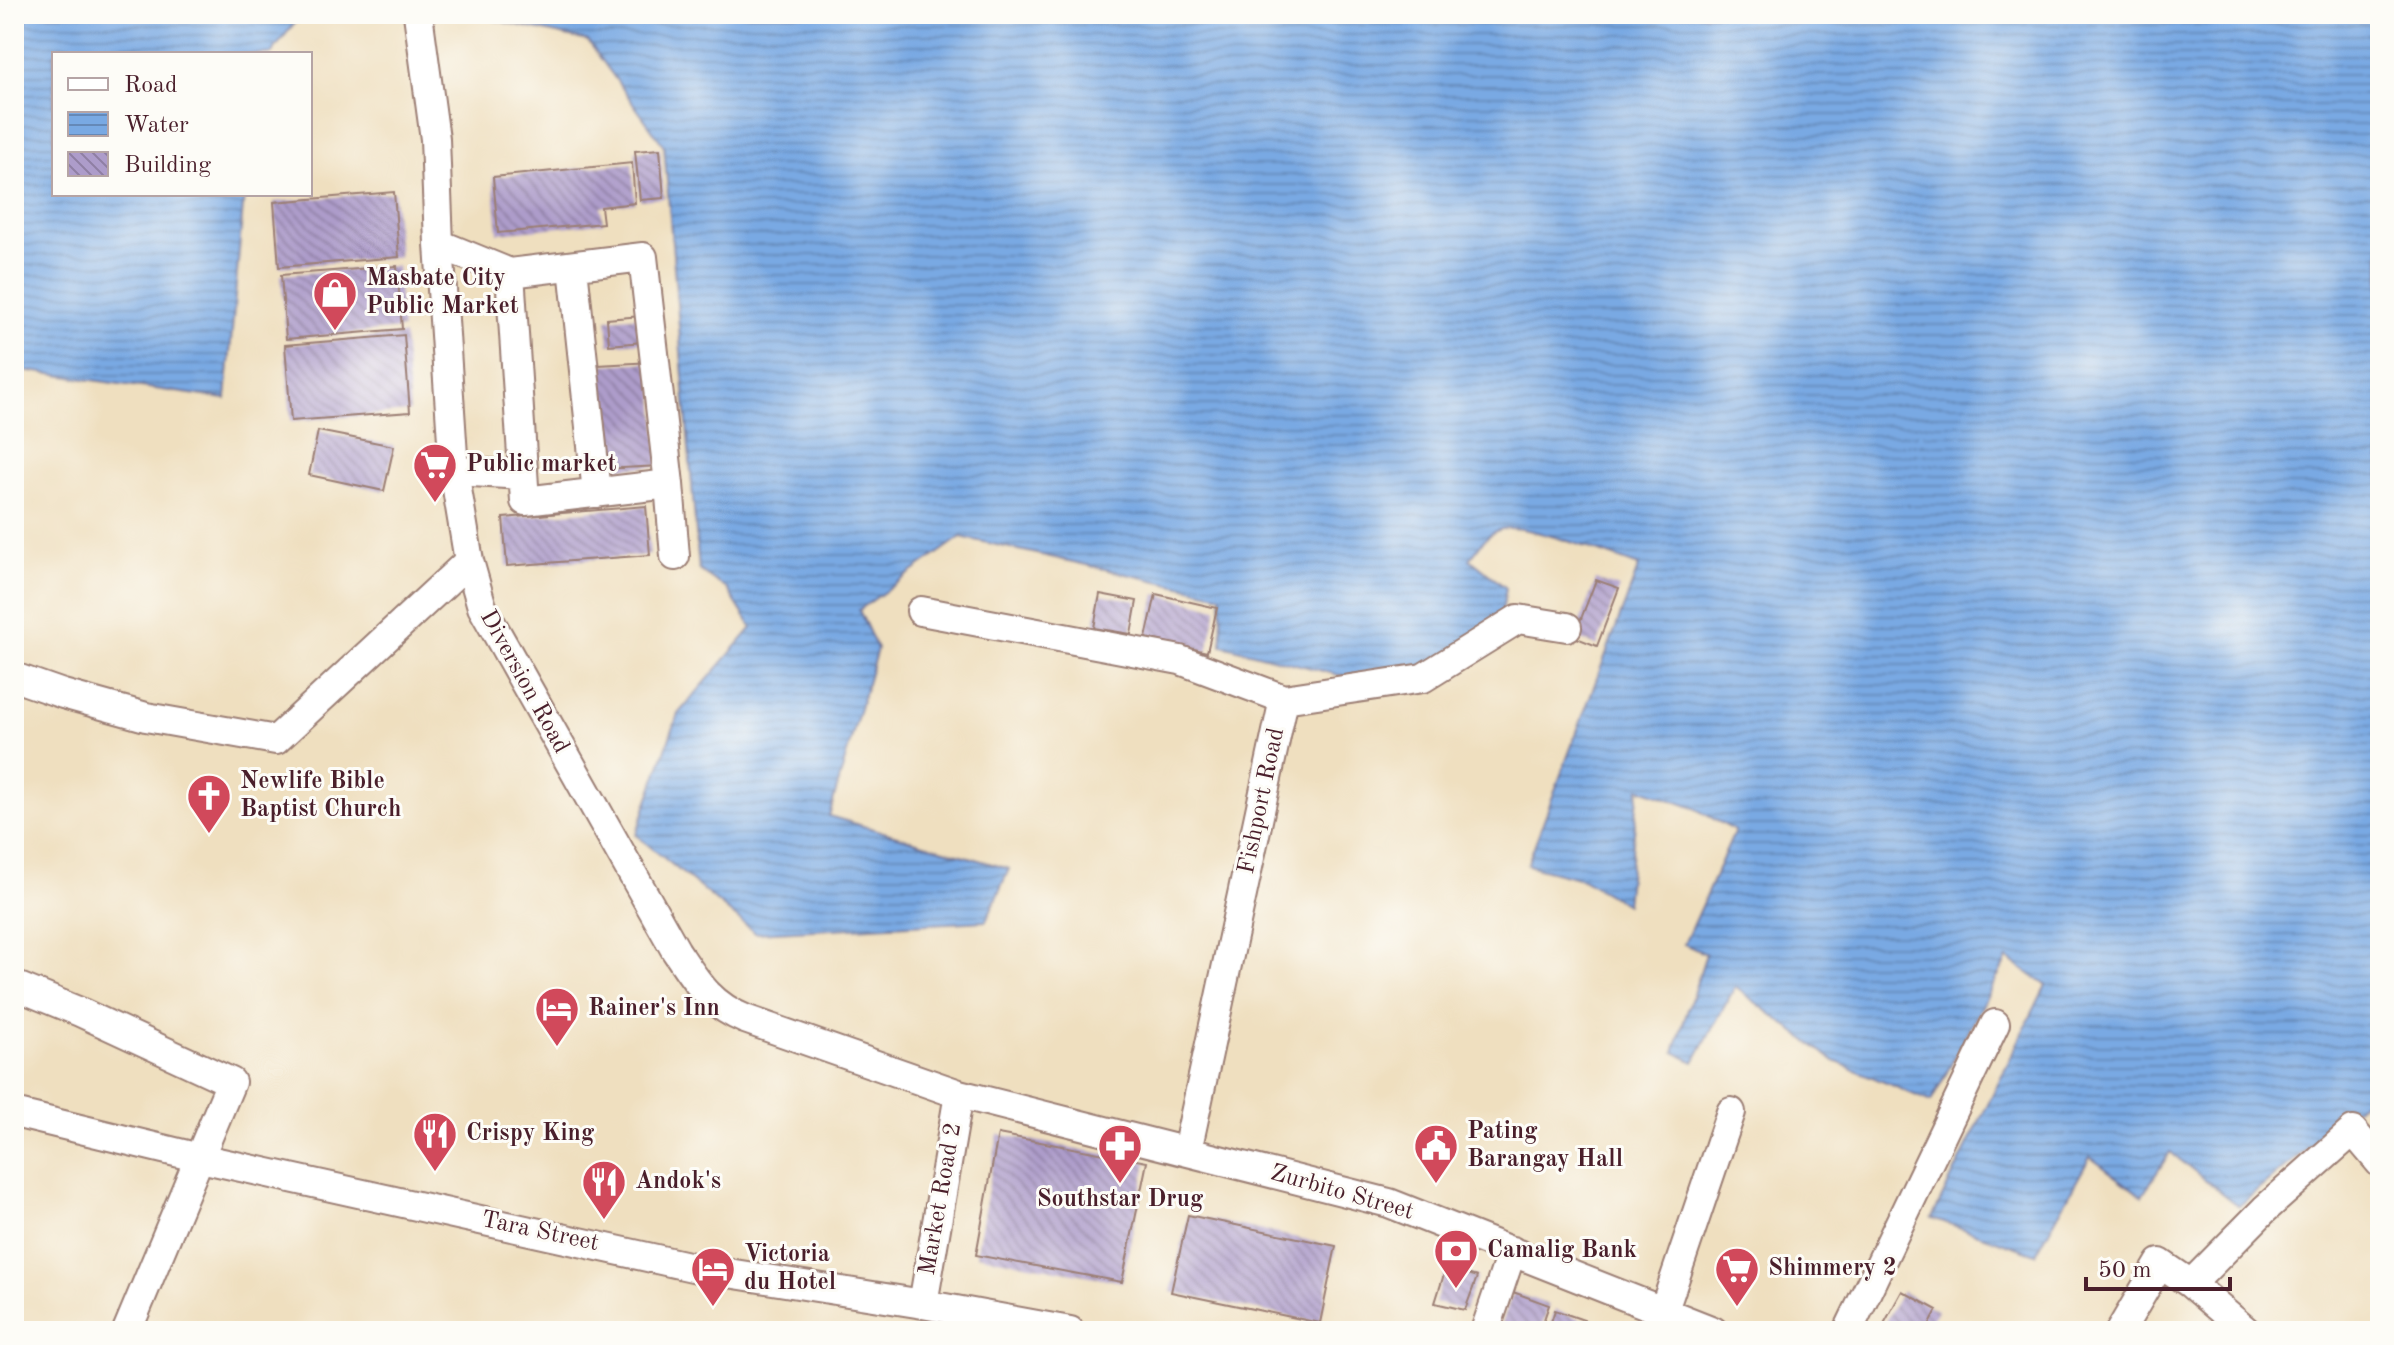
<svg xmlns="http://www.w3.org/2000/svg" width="2394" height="1345" font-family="'Old Standard TT',serif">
<defs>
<pattern id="water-rules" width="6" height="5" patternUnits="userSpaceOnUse" patternTransform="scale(2)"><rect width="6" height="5" fill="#79a9e3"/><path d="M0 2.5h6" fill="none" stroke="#6589b8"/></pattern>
<pattern id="building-back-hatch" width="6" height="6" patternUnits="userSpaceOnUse" patternTransform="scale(2)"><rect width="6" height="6" fill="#ad9cca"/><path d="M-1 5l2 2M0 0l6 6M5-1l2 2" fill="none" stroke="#8f7fa4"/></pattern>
</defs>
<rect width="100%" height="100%" fill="#fdfcf7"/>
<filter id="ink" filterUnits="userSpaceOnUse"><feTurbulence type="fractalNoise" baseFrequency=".0125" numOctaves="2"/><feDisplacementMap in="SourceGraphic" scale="16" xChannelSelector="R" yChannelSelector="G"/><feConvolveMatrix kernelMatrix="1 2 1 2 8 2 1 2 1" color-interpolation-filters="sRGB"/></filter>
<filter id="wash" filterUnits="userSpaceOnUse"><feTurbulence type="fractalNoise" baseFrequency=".006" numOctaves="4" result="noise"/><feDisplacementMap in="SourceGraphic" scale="32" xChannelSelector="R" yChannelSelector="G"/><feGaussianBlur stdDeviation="1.8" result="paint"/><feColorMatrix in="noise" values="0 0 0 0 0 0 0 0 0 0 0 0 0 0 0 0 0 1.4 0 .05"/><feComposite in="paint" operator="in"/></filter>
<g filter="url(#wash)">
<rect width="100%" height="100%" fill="#efdfbf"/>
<path fill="url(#water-rules)" stroke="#626487" stroke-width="2" d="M28,14H301L271,54H54V194H244L226,399L14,369V64Z
M468,14H2380V1114L2366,1099L2239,1206L2170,1152L2142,1196L2090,1157L2036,1254L1932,1218L2046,985L2007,959L1931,1102L1834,1061L1735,987L1694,1062L1674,1052L1706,954L1684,944L1735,831L1694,808L1639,788L1626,904L1582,879L1527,865L1639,566C1610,556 1534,526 1507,528C1488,530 1480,545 1470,559L1506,588L1501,618L1430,669L1350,678L1222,645L1221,595L961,537L859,610L877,649L829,816L1009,869L986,921L755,933L636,835L678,714L752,628L727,589L699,570L664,146L588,41Z"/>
<g id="blocks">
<path fill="url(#building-back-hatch)" d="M660,149L664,198L640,200L635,151Z
M632,163L635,203L601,207L603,223L498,233L493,177Z
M394,192L399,257L279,267L274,202Z
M397,266L402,329L286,339L281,275Z
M641,316L643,342L609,345L607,319Z
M404,335L410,412L291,421L285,345Z
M652,362L659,466L604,469L598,365Z
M318,431L394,446L384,491L309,475Z
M646,506L650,555L507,566L503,518Z
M1596,580L1619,588L1597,646L1574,637Z
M1100,594L1137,601L1131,634L1094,628Z
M1156,594L1217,608L1207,652L1146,638Z
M998,1134L1147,1162L1122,1282L976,1255Z
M1188,1215L1336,1246L1320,1323L1171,1292Z
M1446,1268L1477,1277L1465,1310L1435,1303Z
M1902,1291L1937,1310L1926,1331H1880Z
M1513,1292L1549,1305L1540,1331H1499Z
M1555,1310L1595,1324L1593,1331H1548Z"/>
</g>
</g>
<g filter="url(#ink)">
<use href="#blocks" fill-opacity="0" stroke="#9c7f75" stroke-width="2"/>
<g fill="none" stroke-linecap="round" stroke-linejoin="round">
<g stroke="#9c7f75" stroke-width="32">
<path id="minor" d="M418,14L435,139L439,244L454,471L469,561L482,607L676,951C697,982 709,1004 745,1019L959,1094L1389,1203L1713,1331
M439,244L510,273L643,257L669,484L675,556
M573,267L597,493
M510,273L525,501L669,484
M454,471L523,475
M921,611L1180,660L1284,699L1423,678L1518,619L1567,627
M14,677L63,694L146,717L276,740L469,561
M14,985L80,1012L231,1082L127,1331
M14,1113L200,1158L697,1268L923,1304L1070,1331
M1187,1151L1284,699
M2191,1284L2265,1209L2353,1131L2380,1163
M923,1304L959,1094
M1664,1310L1731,1112
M1485,1331L1512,1251
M1848,1331L1995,1024
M2120,1331L2160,1263L2191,1284L2246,1331"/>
</g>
<use href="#minor" stroke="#fff" stroke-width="28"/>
</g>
</g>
<defs>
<g id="shop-pin" transform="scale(2.3)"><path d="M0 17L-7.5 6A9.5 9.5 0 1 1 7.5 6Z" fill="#d1495b" stroke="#fdfcf7"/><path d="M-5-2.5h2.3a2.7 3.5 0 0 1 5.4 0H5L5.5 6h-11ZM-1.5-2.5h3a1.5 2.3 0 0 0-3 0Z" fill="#fff"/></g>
<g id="supermarket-pin" transform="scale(2.3)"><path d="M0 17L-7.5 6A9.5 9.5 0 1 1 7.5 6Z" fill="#d1495b" stroke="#fdfcf7"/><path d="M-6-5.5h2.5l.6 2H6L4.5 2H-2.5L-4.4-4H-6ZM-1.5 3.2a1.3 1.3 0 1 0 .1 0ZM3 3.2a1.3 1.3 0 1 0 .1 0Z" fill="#fff"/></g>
<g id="church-pin" transform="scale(2.3)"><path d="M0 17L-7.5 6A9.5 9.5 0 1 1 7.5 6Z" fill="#d1495b" stroke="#fdfcf7"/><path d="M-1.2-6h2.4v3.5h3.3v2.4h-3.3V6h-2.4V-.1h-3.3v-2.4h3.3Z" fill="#fff"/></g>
<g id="hotel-pin" transform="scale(2.3)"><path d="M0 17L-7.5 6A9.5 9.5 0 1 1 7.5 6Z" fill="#d1495b" stroke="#fdfcf7"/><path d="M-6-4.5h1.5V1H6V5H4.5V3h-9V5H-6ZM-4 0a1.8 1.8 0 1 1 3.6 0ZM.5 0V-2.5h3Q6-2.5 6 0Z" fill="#fff"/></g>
<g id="restaurant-pin" transform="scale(2.3)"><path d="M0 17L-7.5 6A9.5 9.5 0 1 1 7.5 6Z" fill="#d1495b" stroke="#fdfcf7"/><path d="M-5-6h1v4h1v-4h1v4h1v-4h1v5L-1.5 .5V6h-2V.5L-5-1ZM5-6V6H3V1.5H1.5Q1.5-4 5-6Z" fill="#fff"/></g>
<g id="pharmacy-pin" transform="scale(2.3)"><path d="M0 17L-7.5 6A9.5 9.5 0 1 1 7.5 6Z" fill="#d1495b" stroke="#fdfcf7"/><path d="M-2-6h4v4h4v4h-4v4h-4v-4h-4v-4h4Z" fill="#fff"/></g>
<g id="civic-pin" transform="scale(2.3)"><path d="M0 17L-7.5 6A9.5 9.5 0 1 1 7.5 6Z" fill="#d1495b" stroke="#fdfcf7"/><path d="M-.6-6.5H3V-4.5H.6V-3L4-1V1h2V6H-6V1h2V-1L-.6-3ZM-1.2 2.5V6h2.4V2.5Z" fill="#fff"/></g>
<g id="bank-pin" transform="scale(2.3)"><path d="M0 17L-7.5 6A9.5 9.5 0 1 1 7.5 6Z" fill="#d1495b" stroke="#fdfcf7"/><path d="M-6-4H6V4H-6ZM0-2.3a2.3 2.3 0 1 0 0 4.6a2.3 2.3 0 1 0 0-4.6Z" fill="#fff"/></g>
</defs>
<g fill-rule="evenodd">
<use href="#shop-pin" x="335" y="293"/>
<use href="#supermarket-pin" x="435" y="465"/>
<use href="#church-pin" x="209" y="796"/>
<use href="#hotel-pin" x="557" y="1009"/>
<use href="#restaurant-pin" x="435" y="1134"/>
<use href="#pharmacy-pin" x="1120" y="1146"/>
<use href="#civic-pin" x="1436" y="1146"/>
<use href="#restaurant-pin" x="604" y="1182"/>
<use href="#bank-pin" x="1456" y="1251"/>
<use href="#hotel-pin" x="713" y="1269"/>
<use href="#supermarket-pin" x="1737" y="1269"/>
</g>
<g text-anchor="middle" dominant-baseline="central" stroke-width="6" stroke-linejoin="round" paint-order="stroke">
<g font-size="24" font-weight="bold" fill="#4a1f2b" stroke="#fdfcf7" text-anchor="start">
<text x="366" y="279">Masbate City<tspan x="366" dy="28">Public Market</tspan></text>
<text x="466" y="465">Public market</text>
<text x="240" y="782">Newlife Bible<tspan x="240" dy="28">Baptist Church</tspan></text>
<text x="588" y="1009">Rainer's Inn</text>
<text x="1467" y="1132">Pating<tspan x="1467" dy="28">Barangay Hall</tspan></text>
<text x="466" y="1134">Crispy King</text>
<text x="635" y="1182">Andok's</text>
<text x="1120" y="1200" text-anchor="middle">Southstar Drug</text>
<text x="1487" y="1251">Camalig Bank</text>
<text x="744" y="1255">Victoria<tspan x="744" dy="28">du Hotel</tspan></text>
<text x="1768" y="1269">Shimmery 2</text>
</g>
<g font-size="24" fill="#4a1f2b" stroke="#fdfcf7">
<text transform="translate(524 682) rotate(61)">Diversion Road</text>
<text transform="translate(1262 801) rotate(-78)">Fishport Road</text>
<text transform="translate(1342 1193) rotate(16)">Zurbito Street</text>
<text transform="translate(941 1199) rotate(-80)">Market Road 2</text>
<text transform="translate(540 1232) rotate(12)">Tara Street</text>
</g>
</g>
<rect width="2394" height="1345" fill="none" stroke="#fdfcf7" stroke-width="48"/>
<rect x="52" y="52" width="260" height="144" fill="#fdfcf7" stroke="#b5a4a5" stroke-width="2"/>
<rect x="68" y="78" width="40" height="12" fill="#ffffff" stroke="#b5a4a5" stroke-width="2"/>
<text x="124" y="92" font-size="24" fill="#4a1f2b">Road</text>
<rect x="68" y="112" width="40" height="24" fill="url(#water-rules)" stroke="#b5a4a5" stroke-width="2"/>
<text x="124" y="132" font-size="24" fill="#4a1f2b">Water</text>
<rect x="68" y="152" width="40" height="24" fill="url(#building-back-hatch)" stroke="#b5a4a5" stroke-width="2"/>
<text x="124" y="172" font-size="24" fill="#4a1f2b">Building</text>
<path d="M2086 1277v12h144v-12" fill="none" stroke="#4a1f2b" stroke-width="4"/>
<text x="2098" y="1277" font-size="24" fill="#4a1f2b" stroke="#fdfcf7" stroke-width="6" paint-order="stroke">50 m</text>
</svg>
